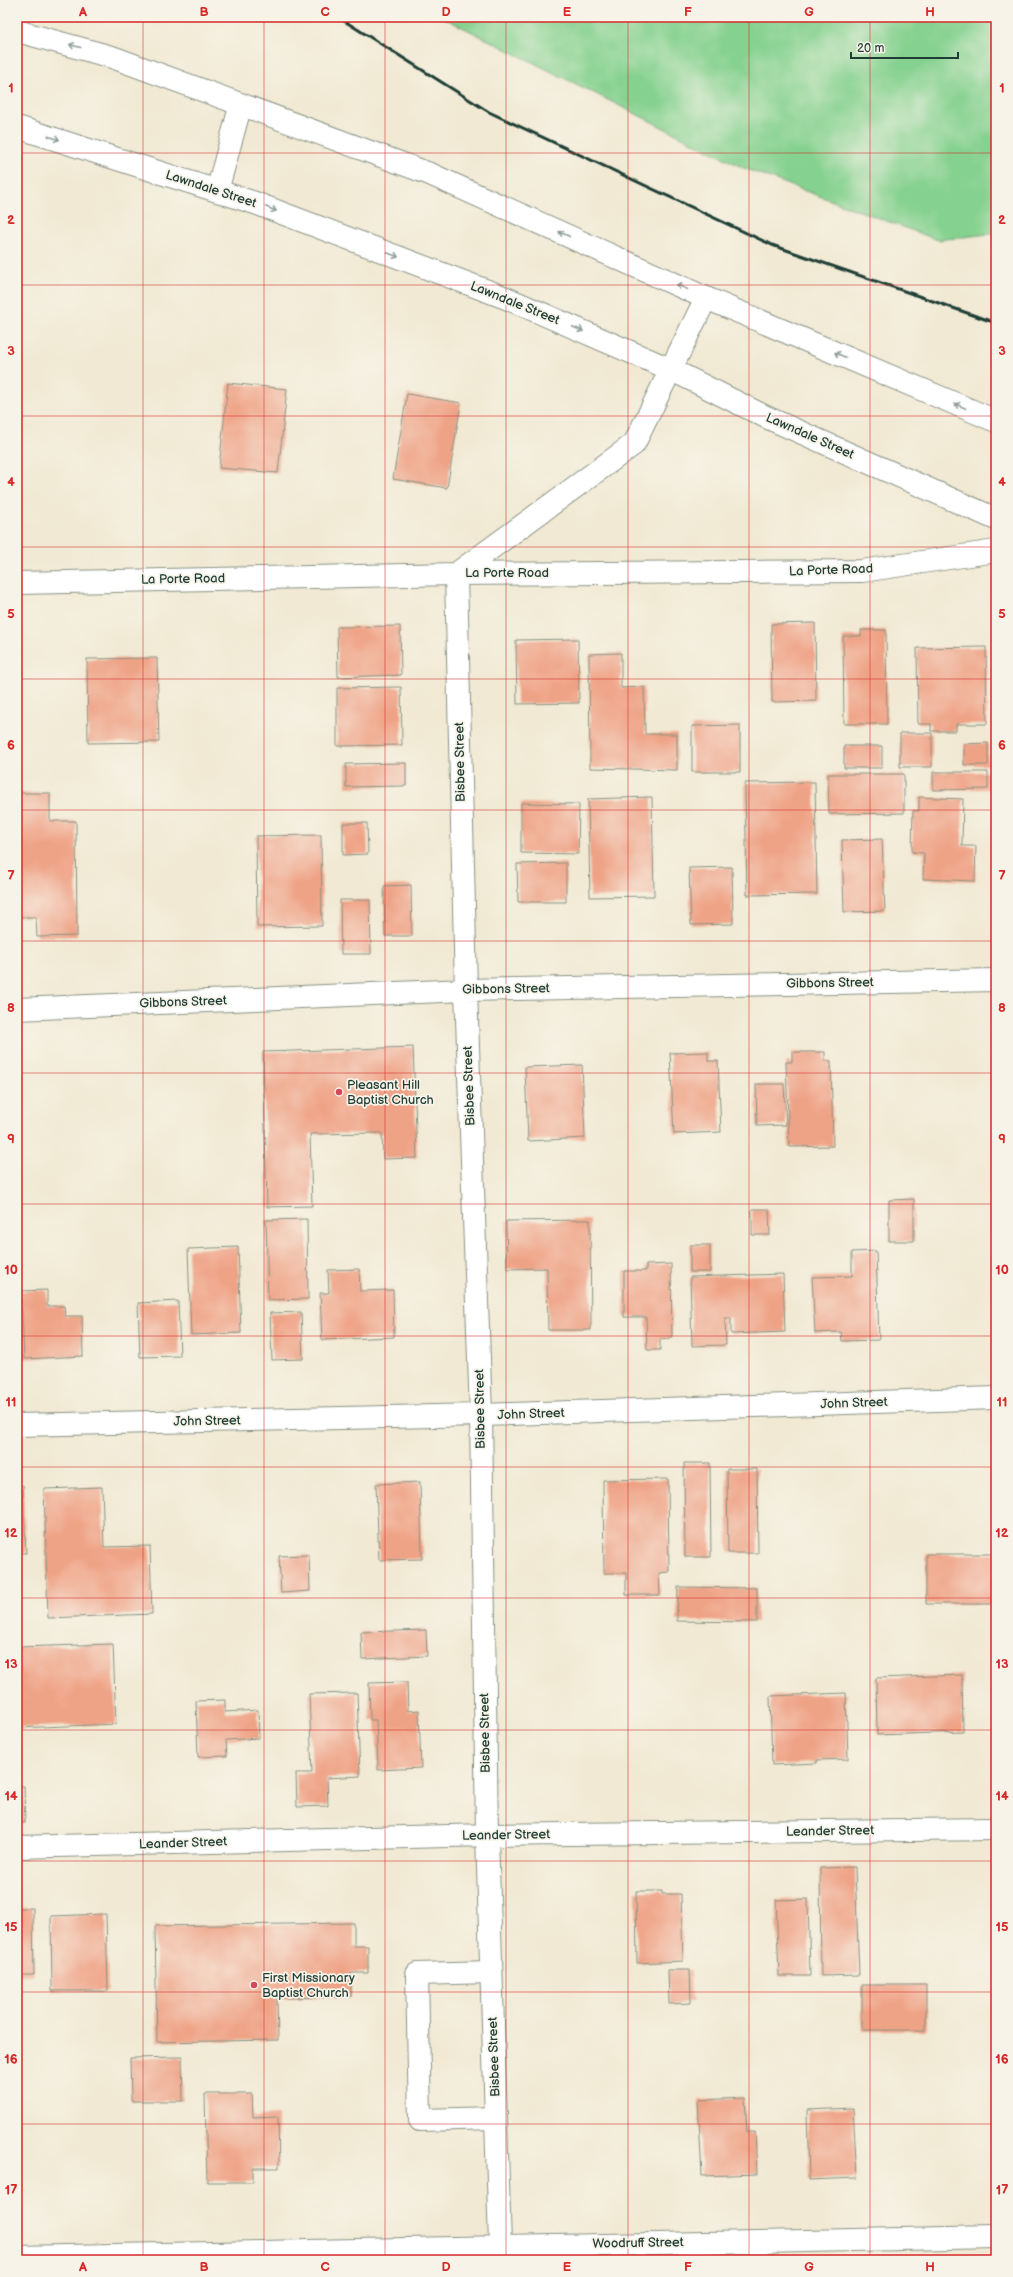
<svg xmlns="http://www.w3.org/2000/svg" width="1013" height="2277" font-family="'Balsamiq Sans',sans-serif">
<rect width="100%" height="100%" fill="#f7f3e8"/>
<filter id="ink" filterUnits="userSpaceOnUse"><feTurbulence type="fractalNoise" baseFrequency=".025" numOctaves="2"/><feDisplacementMap in="SourceGraphic" scale="8" xChannelSelector="R" yChannelSelector="G"/><feConvolveMatrix kernelMatrix="1 2 1 2 8 2 1 2 1" color-interpolation-filters="sRGB"/></filter>
<filter id="wash" filterUnits="userSpaceOnUse"><feTurbulence type="fractalNoise" baseFrequency=".012" numOctaves="4" result="noise"/><feDisplacementMap in="SourceGraphic" scale="16" xChannelSelector="R" yChannelSelector="G"/><feGaussianBlur stdDeviation="0.9" result="paint"/><feColorMatrix in="noise" values="0 0 0 0 0 0 0 0 0 0 0 0 0 0 0 0 0 1.4 0 .05"/><feComposite in="paint" operator="in"/></filter>
<g filter="url(#wash)">
<rect width="100%" height="100%" fill="#f1e9d3"/>
<path fill="#85d18f" stroke="#528762" d="M442,17H996V233L938,240L746,169Z"/>
<g id="blocks">
<path fill="#efa386" d="M228,383L287,389L278,473L219,468Z
M407,394L461,403L447,488L393,479Z
M815,623L816,701L772,702L771,624Z
M400,626L401,675L338,677L337,627Z
M861,630H886L887,724H844L843,636H861Z
M578,639L579,703L517,704L516,640Z
M986,647L987,724H956V731H931V724H918L917,648Z
M621,653V688L644,687L645,734H677V770L590,768L589,654Z
M157,658L159,742L88,743L87,659Z
M401,687L402,745L337,746V688Z
M740,725V772H692V726Z
M900,733H932V767H900Z
M988,743V765H964V744Z
M844,746H882V768H844Z
M406,763V786L346,787V764Z
M933,772H988V789L933,790Z
M828,774H904V813L829,814Z
M815,782L817,894L747,895L745,783Z
M17,793H50V821H76L77,936L37,937L36,917H17Z
M652,797L654,896L590,897L588,799Z
M919,797L963,799L962,846H976L975,881L923,879L924,853L912,852L913,811H919Z
M521,803L579,804L578,854L521,853Z
M343,823H367L368,854L343,855Z
M321,835L322,926L257,927L256,836Z
M882,839L885,911L844,912L842,840Z
M566,863V902H518L517,864Z
M732,867L733,924L691,925L689,868Z
M411,885L412,936H385L384,886Z
M340,900H370L371,954H341Z
M413,1047L417,1158L383,1159L382,1133L310,1134L312,1206L267,1207L263,1052Z
M708,1052V1061H718L721,1132L674,1134L670,1053Z
M792,1052H825V1061H831L833,1146L789,1147L786,1062H792Z
M582,1065L585,1138L528,1141L525,1067Z
M756,1084H784L786,1125L757,1126Z
M914,1199V1241H889V1200Z
M752,1209H769L770,1235H752Z
M307,1219L308,1299L268,1300L266,1220Z
M590,1220L591,1330H548L547,1268L507,1269L506,1221Z
M690,1245H710V1272H690Z
M238,1247L241,1333L191,1335L188,1249Z
M876,1251L879,1340L842,1341L841,1332L815,1333L812,1277L852,1276V1252Z
M671,1264L672,1338L660,1339V1350H647L646,1317H624V1271H646V1265Z
M359,1269L360,1291L393,1290L394,1337L322,1340L320,1293H329L328,1270Z
M783,1274L785,1332L731,1334V1318H725L726,1345L692,1346L690,1277Z
M47,1290V1306H64L65,1316H82L83,1356L24,1359L21,1291Z
M178,1301L180,1356L140,1357L138,1303Z
M301,1312L303,1359L272,1360L270,1313Z
M684,1463H710L711,1557H685Z
M727,1469H757L758,1553H728Z
M668,1479L669,1572L659,1573L660,1595H626V1573H604L603,1480Z
M420,1482L422,1559L379,1560L376,1484Z
M23,1485L26,1553H17V1486Z
M102,1487L104,1547L150,1546L152,1614L48,1618L44,1489Z
M926,1554H996V1604H926Z
M309,1555L310,1591L281,1593L279,1556Z
M678,1587L757,1588V1622L677,1621Z
M426,1630L427,1656L362,1659L361,1632Z
M113,1644L116,1724L17,1728V1647Z
M962,1675L963,1732L877,1735L876,1678Z
M407,1682L408,1711L419,1710L421,1768L378,1770L376,1720H370L369,1683Z
M357,1693L360,1776L327,1778L328,1806L297,1807L296,1773H312L309,1694Z
M846,1693L848,1759L817,1760V1763L772,1765L770,1696Z
M225,1700V1712L258,1710L259,1738L226,1740L227,1756L198,1757L196,1701Z
M17,1786H24L25,1823H17Z
M855,1867L859,1975L821,1976L820,1868Z
M636,1891H662V1894H681L683,1961L637,1963Z
M808,1899L810,1976H779L776,1900Z
M17,1908H33L34,1975H17Z
M106,1914L108,1991H52L51,1916Z
M354,1923V1946H368V1973H351V1997L277,1998L278,2040L157,2042L155,1926Z
M668,1970H690L691,2003L669,2004Z
M862,1985H926V2030H862Z
M182,2057L183,2101H131L130,2058Z
M205,2094H252L253,2117L278,2116L279,2168H253V2182H207Z
M745,2098L747,2132H755L757,2174L702,2176L698,2100Z
M853,2108L857,2178L809,2180L807,2110Z"/>
</g>
</g>
<g filter="url(#ink)">
<use href="#blocks" fill-opacity="0" stroke="#889384" stroke-width="1"/>
<g fill="none" stroke-linecap="round" stroke-linejoin="round">
<g stroke="#889384" stroke-width="24">
<path id="service" d="M491,1972L417,1974L420,2120L496,2118"/>
</g>
<g stroke="#889384" stroke-width="24">
<path id="minor" d="M17,583L456,574L862,571L996,551
M17,1009L466,990L996,980
M17,1425L481,1415L996,1398
M17,1847L487,1835L996,1829
M500,2245L487,1835L481,1415L466,990L456,574L634,444L706,298
M17,2257L996,2237"/>
</g>
<g stroke="#889384" stroke-width="24">
<path id="secondary" d="M17,31L112,57L430,174L706,298L996,421
M17,127L255,203L506,298L672,370L766,417L996,519
M217,191L241,104"/>
</g>
<use href="#service" stroke="#fff" stroke-width="22"/>
<use href="#minor" stroke="#fff" stroke-width="22"/>
<use href="#secondary" stroke="#fff" stroke-width="22"/>
<path stroke="#1f3d34" stroke-width="3" d="M338,17L489,112L772,245L996,323"/>
</g>
<defs><path id="oneway-shaft" d="M-6 0H5M1.5-3L5.5 0L1.5 3" fill="none" stroke-width="1.6" stroke-linecap="round" stroke-linejoin="round"/></defs>
<g stroke="#8f9e9a">
<use href="#oneway-shaft" transform="translate(75 46) rotate(-165)"/>
<use href="#oneway-shaft" transform="translate(54 138) rotate(18)"/>
<use href="#oneway-shaft" transform="translate(271 209) rotate(21)"/>
<use href="#oneway-shaft" transform="translate(564 234) rotate(-156)"/>
<use href="#oneway-shaft" transform="translate(393 255) rotate(21)"/>
<use href="#oneway-shaft" transform="translate(682 287) rotate(-156)"/>
<use href="#oneway-shaft" transform="translate(578 329) rotate(23)"/>
<use href="#oneway-shaft" transform="translate(840 355) rotate(-157)"/>
<use href="#oneway-shaft" transform="translate(960 406) rotate(-157)"/>
</g>
</g>
<path fill="none" stroke="#d62828" stroke-width="1" stroke-opacity="0.55" d="M143,17V2260M264,17V2260M385,17V2260M506,17V2260M628,17V2260M749,17V2260M870,17V2260M17,153H996M17,285H996M17,416H996M17,547H996M17,679H996M17,810H996M17,941H996M17,1073H996M17,1204H996M17,1336H996M17,1467H996M17,1598H996M17,1730H996M17,1861H996M17,1992H996M17,2124H996"/>
<g fill="#d1495b" stroke="#f7f3e8" stroke-width="1.5">
<circle cx="339" cy="1092" r="4"/>
<circle cx="254" cy="1985" r="4"/>
</g>
<g text-anchor="middle" dominant-baseline="central" stroke-width="3.5" stroke-linejoin="round" paint-order="stroke">
<g font-size="13" fill="#1f3d34" stroke="#f7f3e8">
<text transform="translate(211 189) rotate(18)">Lawndale Street</text>
<text transform="translate(515 303) rotate(22)">Lawndale Street</text>
<text transform="translate(810 436) rotate(24)">Lawndale Street</text>
<text transform="translate(831 570) rotate(-2)">La Porte Road</text>
<text x="507" y="573">La Porte Road</text>
<text transform="translate(183 579) rotate(-1)">La Porte Road</text>
<text transform="translate(460 762) rotate(-91)">Bisbee Street</text>
<text transform="translate(830 983) rotate(-1)">Gibbons Street</text>
<text transform="translate(506 989) rotate(-1)">Gibbons Street</text>
<text transform="translate(183 1002) rotate(-2)">Gibbons Street</text>
<text transform="translate(469 1086) rotate(-92)">Bisbee Street</text>
<text transform="translate(854 1403) rotate(-2)">John Street</text>
<text transform="translate(480 1409) rotate(-91)">Bisbee Street</text>
<text transform="translate(531 1414) rotate(-2)">John Street</text>
<text transform="translate(207 1421) rotate(-1)">John Street</text>
<text transform="translate(485 1733) rotate(-91)">Bisbee Street</text>
<text transform="translate(830 1831) rotate(-1)">Leander Street</text>
<text transform="translate(506 1835) rotate(-1)">Leander Street</text>
<text transform="translate(183 1843) rotate(-2)">Leander Street</text>
<text transform="translate(494 2057) rotate(-92)">Bisbee Street</text>
<text transform="translate(638 2243) rotate(-1)">Woodruff Street</text>
</g>
<g font-size="13" fill="#1f3d34" stroke="#f7f3e8" text-anchor="start">
<text x="347" y="1085">Pleasant Hill<tspan x="347" dy="15">Baptist Church</tspan></text>
<text x="262" y="1978">First Missionary<tspan x="262" dy="15">Baptist Church</tspan></text>
</g>
</g>
<rect width="1013" height="2277" fill="none" stroke="#f7f3e8" stroke-width="44"/>
<path d="M851 52v6h107v-6" fill="none" stroke="#1f3d34" stroke-width="2"/>
<text x="857" y="52" font-size="12" fill="#1f3d34" stroke="#f7f3e8" stroke-width="3" paint-order="stroke">20 m</text>
<rect x="22" y="22" width="969" height="2233" fill="none" stroke="#d62828" stroke-width="1.5"/>
<g font-size="13" text-anchor="middle" font-weight="bold" fill="#d62828">
<text x="83" y="16">A</text>
<text x="204" y="16">B</text>
<text x="325" y="16">C</text>
<text x="446" y="16">D</text>
<text x="567" y="16">E</text>
<text x="688" y="16">F</text>
<text x="809" y="16">G</text>
<text x="930" y="16">H</text>
<text x="11" y="92">1</text>
<text x="1002" y="92">1</text>
<text x="11" y="224">2</text>
<text x="1002" y="224">2</text>
<text x="11" y="355">3</text>
<text x="1002" y="355">3</text>
<text x="11" y="486">4</text>
<text x="1002" y="486">4</text>
<text x="11" y="618">5</text>
<text x="1002" y="618">5</text>
<text x="11" y="749">6</text>
<text x="1002" y="749">6</text>
<text x="11" y="880">7</text>
<text x="1002" y="880">7</text>
<text x="11" y="1012">8</text>
<text x="1002" y="1012">8</text>
<text x="11" y="1143">9</text>
<text x="1002" y="1143">9</text>
<text x="11" y="1274">10</text>
<text x="1002" y="1274">10</text>
<text x="11" y="1406">11</text>
<text x="1002" y="1406">11</text>
<text x="11" y="1537">12</text>
<text x="1002" y="1537">12</text>
<text x="11" y="1668">13</text>
<text x="1002" y="1668">13</text>
<text x="11" y="1800">14</text>
<text x="1002" y="1800">14</text>
<text x="11" y="1931">15</text>
<text x="1002" y="1931">15</text>
<text x="11" y="2063">16</text>
<text x="1002" y="2063">16</text>
<text x="11" y="2194">17</text>
<text x="1002" y="2194">17</text>
<text x="83" y="2271">A</text>
<text x="204" y="2271">B</text>
<text x="325" y="2271">C</text>
<text x="446" y="2271">D</text>
<text x="567" y="2271">E</text>
<text x="688" y="2271">F</text>
<text x="809" y="2271">G</text>
<text x="930" y="2271">H</text>
</g>
</svg>
